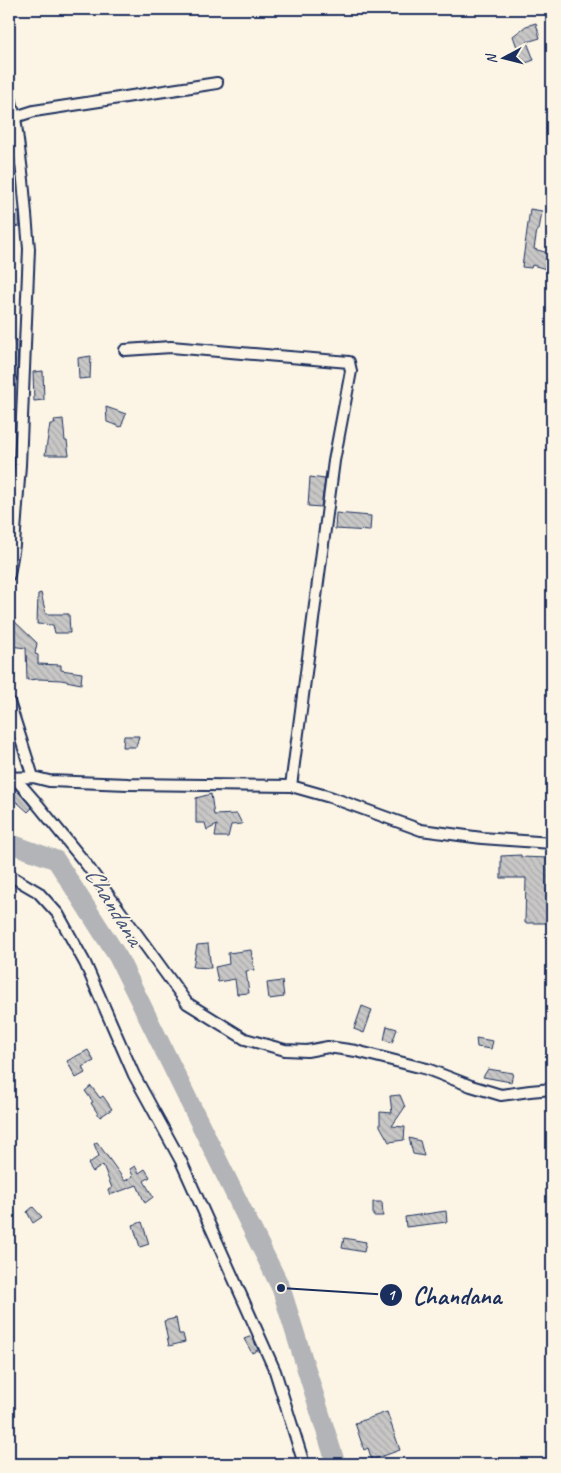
<svg xmlns="http://www.w3.org/2000/svg" width="561" height="1473" font-family="Caveat,sans-serif">
<defs>
<pattern id="building-back-hatch" width="6" height="6" patternUnits="userSpaceOnUse" patternTransform="scale(1.25)"><rect width="6" height="6" fill="#c8c7c6"/><path d="M-1 5l2 2M0 0l6 6M5-1l2 2" fill="none" stroke="#ababac"/></pattern>
</defs>
<rect width="100%" height="100%" fill="#fcf5e5"/>
<filter id="ink" filterUnits="userSpaceOnUse"><feTurbulence type="fractalNoise" baseFrequency=".02" numOctaves="2"/><feDisplacementMap in="SourceGraphic" scale="10" xChannelSelector="R" yChannelSelector="G"/><feConvolveMatrix kernelMatrix="1 2 1 2 8 2 1 2 1" color-interpolation-filters="sRGB"/></filter>
<g filter="url(#ink)">
<g fill="none" stroke-linecap="round" stroke-linejoin="round">
<path stroke="#b2b4b8" stroke-width="19" d="M9,843L56,860L118,957L281,1288L336,1464"/>
</g>
<path fill="url(#building-back-hatch)" stroke="#1b2f5e" d="M536,23L540,38L527,42L534,60L523,64L513,36L526,26Z
M530,209L542,211L539,230H537L534,249L552,254V262L550,270L532,265L531,268L522,267Z
M19,211L20,226L13,227L11,212Z
M9,340L18,342L17,378L9,375L12,355L9,354Z
M91,356L90,378L79,379L78,358Z
M43,371L44,400L34,401L33,372Z
M106,407L126,414L121,427L107,422Z
M63,419L65,441H67L69,455H45L50,424H55L54,420Z
M310,477L325,479L321,507L308,506Z
M336,513L371,516L370,531L335,529Z
M41,593L46,614H69L70,633H55L53,625L37,624L38,594Z
M11,618L37,643L35,654L38,655V664L61,665V670L82,673L81,684L61,680L39,679L27,680L26,648L10,646Z
M124,736H139L136,747H123Z
M12,788L17,790L32,808L28,812L18,803L9,798V789H12Z
M211,794L214,815L237,814L242,824L231,825L228,837H215L217,825L207,830L205,823H196V798Z
M521,855V857L549,858L548,923H525L526,878H501V856Z
M208,944L211,968L193,967L197,945Z
M251,950L254,970L246,971L249,993L237,994L235,979L218,982L215,967L229,964L228,953Z
M282,981L284,997L269,999L267,983Z
M362,1006L372,1010L364,1033L354,1029Z
M387,1026L397,1029L392,1043L384,1040Z
M476,1038L493,1041L491,1049L477,1047Z
M88,1050L94,1061L82,1067L85,1073L76,1078L67,1061Z
M488,1069L513,1073L511,1082L483,1077Z
M91,1086L100,1098L103,1096L112,1109L100,1117L91,1103L93,1102L85,1091Z
M400,1095L405,1107L392,1126L405,1127L404,1140L389,1142L380,1126V1112L392,1113L390,1096Z
M409,1138L420,1141L424,1156L413,1154Z
M97,1142L125,1181L133,1176L130,1169L135,1166L139,1173L145,1169L150,1177L144,1181L153,1197L145,1203L137,1185L110,1195L108,1190L112,1188L103,1165L93,1172L88,1164L99,1156L94,1144Z
M373,1202H382L383,1216H373Z
M33,1207L42,1217L33,1223L27,1212Z
M446,1211L447,1222L406,1227L405,1217Z
M142,1222L149,1244L140,1247L133,1225Z
M344,1238L366,1242L364,1252L342,1248Z
M176,1318L179,1334H183L185,1342L169,1346L164,1321Z
M252,1336L258,1350L252,1353L244,1339Z
M387,1412L400,1450L372,1460L368,1448L364,1450L355,1423Z"/>
<g fill="none" stroke-linecap="round" stroke-linejoin="round">
<g stroke="#1b2f5e" stroke-width="14">
<path id="street" d="M9,94L15,117
M125,350L171,347L349,362L351,371L334,461L291,786L330,797L421,830L482,838L552,843
M9,575L14,545L20,465L29,249L23,180L15,117L34,111L217,83
M9,702L33,777
M14,777L34,800L86,864L187,1003L245,1039L285,1050L307,1051L328,1047L356,1051L427,1069L471,1086L501,1095L530,1091L552,1089
M10,778L33,777L49,781L128,784L291,786
M9,875L38,892L58,914L85,963L134,1075L181,1161L275,1371L304,1464"/>
</g>
<use href="#street" stroke="#fcf5e5" stroke-width="10"/>
</g>
</g>
<g text-anchor="middle" dominant-baseline="central" stroke-width="4" stroke-linejoin="round" paint-order="stroke">
<g font-size="25" font-style="italic" fill="#485779" stroke="#fcf5e5">
<text transform="translate(114 906) rotate(58)">Chandana</text>
</g>
</g>
<path fill="none" stroke="#1b2f5e" stroke-width="2" d="M281 1288L391 1295"/>
<g fill="#1b2f5e" stroke="#fcf5e5" stroke-width="2">
<circle cx="281" cy="1288" r="5"/>
<circle cx="391" cy="1295" r="12"/>
</g>
<g font-size="15" text-anchor="middle" font-weight="bold" fill="#fff">
<text x="391" y="1300">1</text>
</g>
<g font-size="25" text-anchor="middle" font-weight="bold" fill="#1b2f5e" stroke="#fcf5e5" stroke-width="4" stroke-linejoin="round" paint-order="stroke">
<text x="457" y="1304">Chandana</text>
</g>
<rect width="561" height="1473" fill="none" stroke="#fcf5e5" stroke-width="30"/>
<rect x="15" y="15" width="531" height="1443" fill="none" stroke="#1b2f5e" stroke-width="2" filter="url(#ink)"/>
<g transform="translate(504 58) rotate(263)" stroke="#fcf5e5" stroke-width="4" paint-order="stroke">
<path d="M0-4L9 19L0 12L-9 19Z" fill="#1b2f5e"/>
<text y="-8" font-size="14" font-weight="bold" text-anchor="middle" fill="#1b2f5e">N</text>
</g>
</svg>
